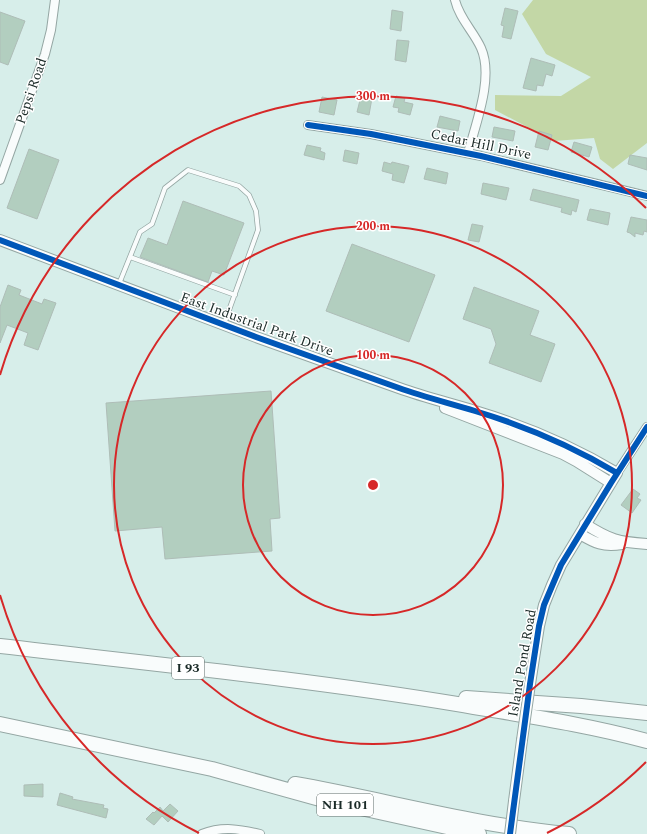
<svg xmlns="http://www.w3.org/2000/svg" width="647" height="834" font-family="Spectral,serif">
<rect width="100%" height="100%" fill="#d7eeea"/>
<path fill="#c3d7a6" d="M533,0H647V143L613,169L600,159L594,138L554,141L495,110V95L561,96L591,77L546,54L522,14Z"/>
<path fill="#b2cebf" stroke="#aebdb7" d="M505,8L518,11L511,39L502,37L504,26L501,25Z
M392,10L403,12L401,31L390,29Z
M0,12L25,21L8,65L0,62Z
M397,40L409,41L406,62L395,60Z
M531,58L555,65L552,76L546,74L543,86L537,85L536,91L523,88Z
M361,96L372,98L369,115L357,112Z
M396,96L405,98L404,102L413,104L410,115L398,112L399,108L393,107Z
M322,97L337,100L334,115L319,112Z
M440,116L460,121L458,131L437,127Z
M494,127L515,131L513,141L492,137Z
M539,131L552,135L548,150L535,147Z
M574,142L592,147L589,157L571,152Z
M307,145L321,148L320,151L325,153L324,160L304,155Z
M29,149L59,160L37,219L7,208Z
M345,150L359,153L357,164L343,161Z
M630,155L647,158V170L628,164Z
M384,162L391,164L392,162L409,166L404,183L392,180L393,174L382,171Z
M427,168L448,173L446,184L424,179Z
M483,183L509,188L506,200L481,194Z
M533,189L579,200L576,212L572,210L571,215L561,212L562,208L530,200Z
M183,201L244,223L224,275L212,271L208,282L140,257L148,238L167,245Z
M590,209L610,213L608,225L587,220Z
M631,217L647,220V232L644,231L643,235L635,233V237L630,233L627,232Z
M472,224L483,226L479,242L468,240Z
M352,244L435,275L409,342L326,311Z
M8,285L21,290L19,295L42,304L44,299L56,303L38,350L24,345L28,333L7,325L0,343V307Z
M474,287L539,311L530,335L555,344L541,382L489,363L496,344L491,329L463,319Z
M271,391L280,518L270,519L272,551L165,559L162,527L115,531L106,403Z
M633,489L640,494L637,498L641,500L632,513L621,505Z
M43,784V797L24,796V785Z
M60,793L73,797L72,799L104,805L103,808L108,809L106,818L57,805Z
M170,804L178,811L168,822L162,816L154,825L146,819L153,812L154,813L160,807L163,811Z"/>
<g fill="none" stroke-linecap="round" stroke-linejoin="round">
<g stroke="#94a6a3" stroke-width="5.5">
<path id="service" d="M130,257L235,295
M119,284L140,232L152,224L165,188L188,170L239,186L249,195L256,211L258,230L224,324"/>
</g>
<g stroke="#94a6a3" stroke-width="10">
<path id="minor" d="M455,0C459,18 474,32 481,48C494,77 476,123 468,153
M308,125L371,134L481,156L647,196
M0,180L45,54L51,30L55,0
M617,473L647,427
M202,834C222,826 240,829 260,834"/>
</g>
<g stroke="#94a6a3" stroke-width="12">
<path id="tertiary" d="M0,240L256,337L399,388C424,397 449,403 475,411C525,426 572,446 617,473L561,565L552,585L544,605L539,626L530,684
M445,408L563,454L576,461L611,483
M585,524C610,540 618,542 647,544
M580,534C595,543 603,547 622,544
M514,801L522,740"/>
</g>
<g stroke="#94a6a3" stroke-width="16">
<path id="motorway" d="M0,646C152,664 305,679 457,704C520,715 585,724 647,741
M466,698L581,706L647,713
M0,724L212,769L320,799L479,834
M295,784C386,800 477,826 569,834"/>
</g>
<use href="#service" stroke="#f9fcfc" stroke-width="4"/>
<use href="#minor" stroke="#f9fcfc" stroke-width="8"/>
<use href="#tertiary" stroke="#f9fcfc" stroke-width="10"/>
<use href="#motorway" stroke="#f9fcfc" stroke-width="14"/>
<g stroke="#94a6a3" stroke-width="12" stroke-linecap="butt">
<path id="tertiary-bridge" d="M522,740L530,684
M510,834L514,801"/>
</g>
<use href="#tertiary-bridge" stroke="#f9fcfc" stroke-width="10"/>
<g stroke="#fff" stroke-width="8">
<path id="cycleway" d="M308,125L371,134L481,156L647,196
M0,240L256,337L399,388C424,397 449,403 475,411C525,426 572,446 617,473
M510,834L530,684L539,626L544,605L561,565L611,483L647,427"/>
</g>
<use href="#cycleway" stroke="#0057b8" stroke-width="6"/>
</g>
<g fill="none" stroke="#d62828" stroke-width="2">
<circle cx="373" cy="485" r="130"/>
<circle cx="373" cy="485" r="259"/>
<path d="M646 762A389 389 0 0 1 547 833M199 833A389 389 0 0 1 0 595M0 375A389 389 0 0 1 646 208"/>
</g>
<g text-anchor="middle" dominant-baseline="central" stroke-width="3" stroke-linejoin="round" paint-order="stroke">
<g fill="#fff" stroke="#5f6b68" stroke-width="1">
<rect x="172" y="657" width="32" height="22" rx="3"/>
<rect x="317" y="794" width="56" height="22" rx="3"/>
</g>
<g font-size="13" font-weight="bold" fill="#1b2b28">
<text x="188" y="668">I 93</text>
<text x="345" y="805">NH 101</text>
</g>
<g font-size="14" fill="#1b2b28" stroke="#fff">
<text transform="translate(31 91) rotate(-71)">Pepsi Road</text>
<text transform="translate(481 144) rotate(12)">Cedar Hill Drive</text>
<text transform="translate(257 324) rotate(20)">East Industrial Park Drive</text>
<text transform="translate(522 663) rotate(-80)">Island Pond Road</text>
</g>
</g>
<circle cx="373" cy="485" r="6" fill="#d62828" stroke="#fff" stroke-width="2"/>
<g font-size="12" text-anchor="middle" font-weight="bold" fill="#d62828" stroke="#fff" stroke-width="3" stroke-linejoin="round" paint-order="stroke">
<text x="373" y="100">300 m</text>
<text x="373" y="230">200 m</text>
<text x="373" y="359">100 m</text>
</g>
</svg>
